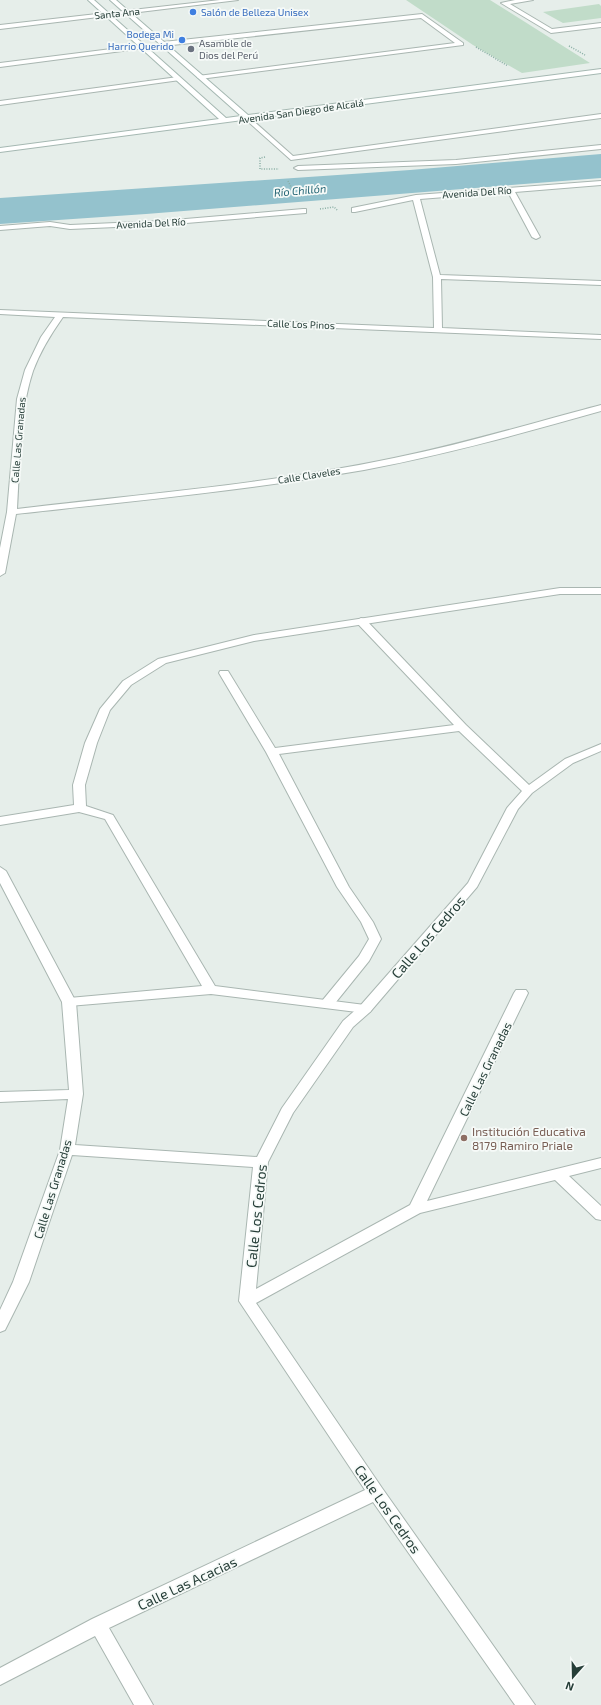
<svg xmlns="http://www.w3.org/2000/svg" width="601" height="1705" font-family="'Exo 2',sans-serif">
<rect width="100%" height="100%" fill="#e6eeea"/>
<path fill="#c1dcc9" d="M406,0H490L590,63L522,73L473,45Z
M599,4L601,6V18L563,23L543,12Z"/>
<path fill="#94c2cd" d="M601,154V178L146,214L0,224V198L410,170Z"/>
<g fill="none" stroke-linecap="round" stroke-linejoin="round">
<g stroke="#a9b6b1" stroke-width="2">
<path id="lane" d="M560,588H601V594H560L254,641L166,663L131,685L110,710L97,743L85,785L86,806L113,815L215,986L365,1005L370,1006L372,1009L370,1012L365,1013L211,994L69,1006L64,1005L62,1002L64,999L69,998L202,986L105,819L79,812L0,825V817L74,805L73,785L85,743L100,709L123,681L158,659L254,635Z"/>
</g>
<g stroke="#a9b6b1" stroke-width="2">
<path id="street" d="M220,0H238L0,29V25Z
M515,0H533L510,4L552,29L601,23V27L551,33L501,3Z
M422,14L463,43V45L200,79L197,77L198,76L455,43L421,18L163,46L160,44L163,42Z
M143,45L145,46V48L0,67V63Z
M178,77L180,78V80L0,105V101Z
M601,114V118L291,160L244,118L249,117L293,156Z
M601,145V149L456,164L298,170L294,168L298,166L456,160Z
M601,181V185L515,192L540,237L536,239L532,237L508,192L420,199L440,275L601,281V285L441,279L442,328L601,335V339L63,317C51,334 40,352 33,371C19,413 20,464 17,509C143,494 270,484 394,458C464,444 532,423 601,405V411C523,433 444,455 364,470C249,490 132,501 16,514L5,573L0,576V548L7,512L17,399L25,370L41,337L55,317L0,314V310L434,328L433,277L413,200L355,212H352V208L416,195Z
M303,209H306V213L162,225L70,229L50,226L0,230V226L50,222L70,225L162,221Z
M361,618L365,619L466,725L529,785L565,759L601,744V751L573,763L532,793L518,809L477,887L370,1012L353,1027L293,1113L268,1162L256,1289L410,1205L514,993L516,990H526L528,993L427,1201L601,1158V1168L569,1176L601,1206V1220L596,1219L555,1180L420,1213L256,1303L382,1488L535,1705H515L373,1502L109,1628L153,1705H134L95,1636L0,1685V1668L92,1619L365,1490L239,1301L253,1167L72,1155L29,1282L5,1330L0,1332V1310L13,1282L60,1150L68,1099L0,1102V1092L69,1090L62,1002L0,883V867L6,871L76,1002L83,1094L75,1145L257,1157L282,1108L343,1021L360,1006L468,883L507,808L522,791L459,731L279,754L349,887L373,922L381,939L369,961L332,1007H322L320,1004L322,1001L359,956L369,939L361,922L337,887L266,752L219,673L220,671H228L275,748L454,725L357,623L356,621Z"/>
</g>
<g stroke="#a5b8b2" stroke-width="2">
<path id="secondary" d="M88,0H94L226,118L241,116L110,0H116L248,115L601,69V73L0,152V148L219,119Z"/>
</g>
<path stroke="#89aea4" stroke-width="1.5" stroke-dasharray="1 1.5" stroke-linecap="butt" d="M569,46L585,55
M476,47L508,66
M265,157L260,158V169H279
M288,181L295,195
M320,209L334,207L338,211"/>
<use href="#lane" fill="#fff" fill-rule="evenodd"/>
<use href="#street" fill="#fff" fill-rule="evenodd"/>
<use href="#secondary" fill="#fff" fill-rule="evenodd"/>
</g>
<g fill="#3f7fe0" stroke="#f6faf8" stroke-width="1.5">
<circle cx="193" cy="12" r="4"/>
<circle cx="182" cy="40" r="4"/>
</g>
<circle fill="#6b7280" stroke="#f6faf8" stroke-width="1.5" cx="191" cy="49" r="4"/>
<circle fill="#8d6e63" stroke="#f6faf8" stroke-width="1.5" cx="464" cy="1138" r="4"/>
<g text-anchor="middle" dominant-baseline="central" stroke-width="3.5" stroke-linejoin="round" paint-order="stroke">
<g font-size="10" fill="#366cbe" stroke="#f6faf8" text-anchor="start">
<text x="201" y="12">Salón de Belleza Unisex</text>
<text x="174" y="34" text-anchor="end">Bodega Mi<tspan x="174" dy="12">Harrio Querido</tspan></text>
</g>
<g font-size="10" fill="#263e38" stroke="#f6faf8">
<text transform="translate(117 13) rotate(-6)">Santa Ana</text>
<text transform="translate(301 111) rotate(-8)">Avenida San Diego de Alcalá</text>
<text transform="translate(477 192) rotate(-4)">Avenida Del Río</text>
<text transform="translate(151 223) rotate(-3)">Avenida Del Río</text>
<text transform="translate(301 324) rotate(2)">Calle Los Pinos</text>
<text transform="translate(18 440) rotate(-85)">Calle Las Granadas</text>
<text transform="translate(309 475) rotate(-9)">Calle Claveles</text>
</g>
<g font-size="10" fill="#5b616d" stroke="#f6faf8" text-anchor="start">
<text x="199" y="43">Asamble de<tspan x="199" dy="12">Dios del Perú</tspan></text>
</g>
<g font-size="11" font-style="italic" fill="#256675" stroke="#f6faf8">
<text transform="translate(300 190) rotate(-5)">Río Chillón</text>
</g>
<g font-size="12" fill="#263e38" stroke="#f6faf8">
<text transform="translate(485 1069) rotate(-64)">Calle Las Granadas</text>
<text transform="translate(52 1189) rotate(-73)">Calle Las Granadas</text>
</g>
<g font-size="12" fill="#785e54" stroke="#f6faf8" text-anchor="start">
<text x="472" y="1131">Institución Educativa<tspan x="472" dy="14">8179 Ramiro Priale</tspan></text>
</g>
<g font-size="14" fill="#263e38" stroke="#f6faf8">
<text transform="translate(428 937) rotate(-49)">Calle Los Cedros</text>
<text transform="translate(256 1216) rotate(-84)">Calle Los Cedros</text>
<text transform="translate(388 1509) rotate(55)">Calle Los Cedros</text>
<text transform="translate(187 1583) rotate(-25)">Calle Las Acacias</text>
</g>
</g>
<g transform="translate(573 1677) rotate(200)" stroke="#f6faf8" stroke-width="3" paint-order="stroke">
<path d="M0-3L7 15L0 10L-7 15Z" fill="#263e38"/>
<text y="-6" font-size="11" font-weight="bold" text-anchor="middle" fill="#263e38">N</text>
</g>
</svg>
